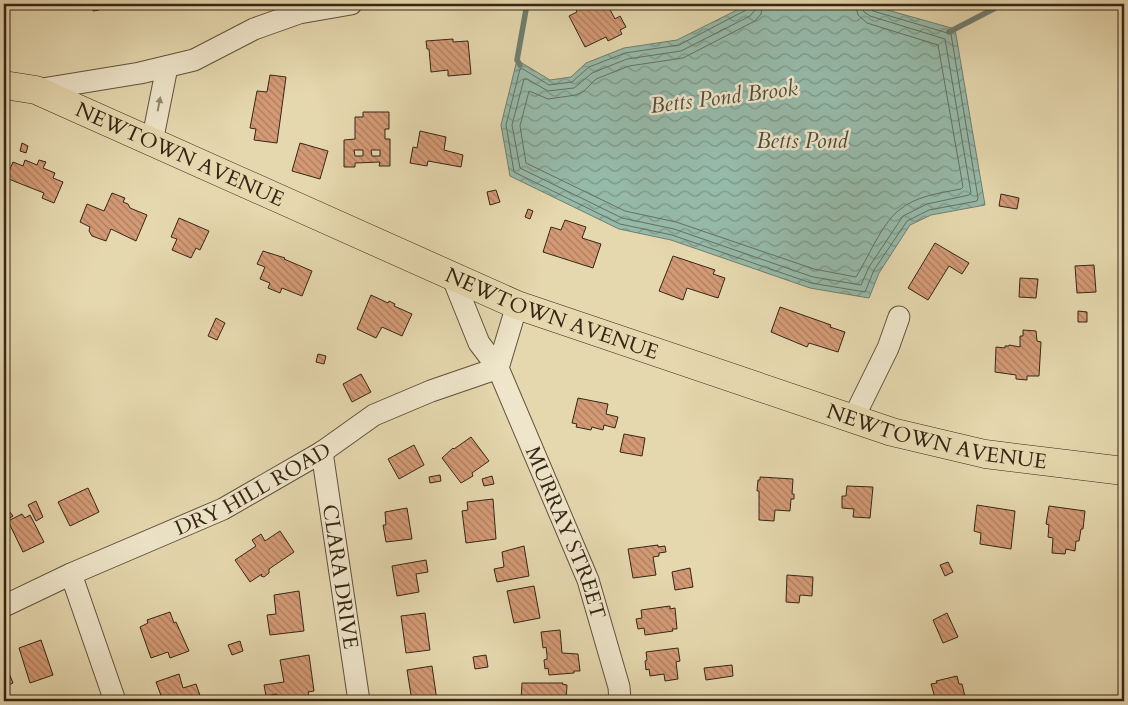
<svg xmlns="http://www.w3.org/2000/svg" width="1128" height="705" font-family="Cardo,serif">
<defs>
<pattern id="water-waves" width="16" height="10" patternUnits="userSpaceOnUse" patternTransform="scale(1.25)"><rect width="16" height="10" fill="#96baaa"/><path d="M0 5q4-4 8 0t8 0" fill="none" stroke="#7b9789"/></pattern>
<pattern id="building-back-hatch" width="6" height="6" patternUnits="userSpaceOnUse" patternTransform="scale(1.25)"><rect width="6" height="6" fill="#d39a75"/><path d="M-1 5l2 2M0 0l6 6M5-1l2 2" fill="none" stroke="#ac7d5f"/></pattern>
</defs>
<rect width="100%" height="100%" fill="#e5d7ae"/>
<filter id="stains"><feTurbulence type="fractalNoise" baseFrequency=".004" numOctaves="4"/><feColorMatrix values="0 0 0 0 .2 0 0 0 0 .09 0 0 0 0 .02 0 0 0 .5 -.17"/></filter>
<radialGradient id="worn" r=".72"><stop offset=".6" stop-color="#630" stop-opacity="0"/><stop offset="1" stop-color="#630" stop-opacity=".3"/></radialGradient>
<path fill="url(#water-waves)" stroke="#707f6e" d="M749,4H866L955,29L985,205L931,215L910,225L879,273L869,298L810,288L671,240L619,229L510,176L501,125L517,60L550,80L571,77L586,63L624,48L677,40Z"/>
<g fill="none" stroke-linecap="round" stroke-linejoin="round">
<path stroke="#667060" stroke-width="1" d="M749,4L746,10L679,45L625,53L589,67L572,82L549,85L523,69H520L506,125L514,172L620,224L672,235L811,283L865,292L874,270L907,221L929,210L977,201L978,198L951,34L873,11L869,8V4
M756,4L755,10L750,16L681,51L627,59L592,73L574,88L548,91L527,79H524L512,125L520,168L622,218L674,229L813,277L861,285L869,267L903,216L927,204L969,195L971,193L945,39L870,16L864,12L862,4
M763,4L761,14L755,21L683,58L629,66L596,79L584,91L576,95L548,99L529,91L520,126L526,163L625,211L676,222L814,269L856,277C868,258 881,225 898,211C915,196 940,193 961,189L963,187L938,45L867,23L858,15L855,4"/>
<path stroke="#707f6e" stroke-width="5.5" d="M949,32L1003,4
M520,65L517,60L527,4"/>
</g>
<path fill="url(#building-back-hatch)" stroke="#372615" fill-rule="evenodd" d="M75,4H130V5L111,8L110,4L100,5L99,10L93,11V8L76,9Z
M601,4H607L615,19L620,16L626,27L620,30L622,34L608,41L606,37L585,47L569,16L577,12L576,9L583,6L585,9L588,7L589,10Z
M453,39V42L468,41L471,74L448,76V70L431,72L429,49H427L426,41Z
M270,75L286,77L277,143L254,140L256,129L250,128L257,91L267,92Z
M363,112H389V129H385V139H390V166H379L380,162L355,163V167H344V140L355,139V117H363ZM354,150H363V156H355ZM371,150H380V156H372Z
M420,131L446,137L444,150L463,155L461,167L428,161L427,166L410,163L413,147L417,148Z
M22,143L28,146L26,153L20,151Z
M300,143L328,151L320,179L292,171Z
M25,160L37,165L39,160L46,162L43,168L55,173L53,178L63,182L54,203L42,198L44,193L6,178L13,162L23,166Z
M496,190L500,202L490,205L487,192Z
M112,193L125,198L123,202L128,204L130,208L147,215L136,241L111,229L106,241L92,236L89,231L90,227L80,222L87,204L104,211Z
M1001,194L1019,198L1017,209L999,206Z
M528,209L533,211L530,219L525,217Z
M179,218L209,231L200,250L196,248L191,258L172,250L177,239L171,237Z
M565,220L586,227L582,238L601,244L593,268L543,252L551,227L561,230Z
M935,243L969,263L962,274L949,266L928,300L908,288Z
M263,251L285,258L284,259L312,271L302,296L282,288L280,293L268,288L270,283L260,279L265,267L257,264Z
M673,256L715,270L713,274L725,278L718,298L687,288L683,300L659,291Z
M1094,265L1096,292L1077,293L1075,266Z
M1020,278L1038,279L1036,298L1019,297Z
M371,295L388,303L389,301L395,304L394,306L412,314L402,336L382,327L376,338L357,329Z
M780,307L831,325L830,327L845,332L838,352L809,343L807,347L771,332Z
M1078,311L1087,312V322H1078Z
M216,318L225,323L217,340L208,336Z
M1023,330L1036,331L1037,341L1041,342L1039,376H1027V380L1016,379V375L995,372L996,347L1005,348V346H1009V345L1020,347V336H1023Z
M318,354L326,356L324,364L316,362Z
M361,374L371,392L352,402L343,384Z
M578,398L608,404L606,414L618,417L615,428L604,425L603,430L592,427L591,430L576,427L577,424L572,423Z
M624,434L645,438L642,456L620,452Z
M471,437L489,461L472,473L473,476L461,483L442,458L453,448L454,449Z
M414,445L424,465L399,479L388,459Z
M440,475L441,481L430,483L429,477Z
M492,476L494,484L484,486L482,479Z
M760,477L793,479L792,494H794V499H791L790,511L775,510L774,521L759,520V491H757L758,480H760Z
M847,486L873,487L870,518L853,517L854,509L842,508V496H846Z
M88,488L99,512L70,526L58,502Z
M493,499L496,539L466,543L462,511L468,510L467,502Z
M36,501L43,517L36,521L28,505Z
M977,505L1015,511L1011,549L980,544L981,533L974,531Z
M1049,506L1085,511L1083,529H1081L1079,541H1076L1075,551L1066,549L1065,554L1052,553L1053,538L1048,537L1049,525L1046,524Z
M407,508L412,539L386,542L383,525H386L385,512Z
M9,511L13,516L8,519L5,514Z
M22,514L25,518L30,515L44,542L23,552L8,521Z
M280,531L294,552L269,569V573L264,577L261,576L262,574L250,582L235,560L256,546L252,540L261,534L265,541Z
M658,545V547L665,546L666,552L659,553V556L653,557L656,575L633,578L628,549Z
M524,546L529,576L497,582L494,569L504,567L502,552Z
M426,560L428,572L416,574L419,592L397,596L392,566Z
M948,562L953,572L945,576L940,565Z
M690,568L693,587L675,590L672,572Z
M787,575L813,577L812,596L800,595L799,603L786,602Z
M534,586L540,618L514,623L507,591Z
M299,591L304,631L270,635L267,615L276,614L274,595Z
M670,606V609L675,608L677,629H672L673,631L645,635L644,628L638,629L636,619L642,618L641,610Z
M170,612L174,623L176,622L189,651L170,658L168,652L151,658L140,627L148,623L147,620Z
M425,613L430,650L406,653L401,616Z
M947,613L958,637L943,643L933,620Z
M560,630L562,653L578,654L580,671H574V673L549,675L548,668L545,669L544,660L547,659V655L546,647L543,648L541,632Z
M41,640L53,675L30,683L19,648Z
M240,641L243,651L232,655L228,645Z
M678,648L680,661L676,662L678,679L665,681L664,674L650,676L649,669L646,670L645,661L647,660L646,652Z
M309,655L314,691L308,692L310,701H278L277,694L266,696L264,685L284,682L280,660Z
M486,655L488,667L475,669L473,657Z
M4,661L13,683L4,687Z
M732,665L733,676L706,680L704,668Z
M432,666L437,701H412L407,670Z
M179,674L183,688L196,684L202,701H163L156,682Z
M957,676L959,684H962L966,701H936L931,684L937,683L936,681Z
M522,683H563L562,684L567,685L566,701H521Z"/>
<g fill="none" stroke-linecap="round" stroke-linejoin="round">
<g stroke="#62523b" stroke-width="23">
<g id="minor">
<path d="M36,90L140,73L194,60L254,29L299,13L351,4"/>
<path d="M152,142L167,67"/>
<path id="s1" d="M517,305L498,368L588,580L619,687L620,701"/>
<path d="M853,419L888,348L899,317"/>
<path id="s2" d="M322,452L359,701"/>
<path d="M71,574L115,701"/>
<path id="s3" d="M4,606L71,574L223,509L322,452L374,415L431,391L498,368L479,343L452,276"/>
</g>
</g>
<g stroke="#372615" stroke-width="29">
<g id="major">
<path id="s4" d="M4,85L36,90L517,305L892,432L985,454L1124,471"/>
</g>
</g>
<use href="#minor" stroke="#eee5ca" stroke-width="21"/>
<use href="#major" stroke="#e5d7ae" stroke-width="28"/>
</g>
<defs><path id="oneway-solid" d="M-6-.8H1V-3.2L6.5 0L1 3.2V.8H-6Z" transform="scale(1.25)"/></defs>
<use fill="#928670" href="#oneway-solid" transform="translate(159 104) rotate(-79)"/>
<g text-anchor="middle" dominant-baseline="central" stroke-width="5" stroke-linejoin="round" paint-order="stroke">
<g font-size="21" fill="#372615" stroke="#eee5ca">
<text stroke="none"><textPath href="#s4" startOffset="190">NEWTOWN AVENUE</textPath></text>
<text stroke="none"><textPath href="#s4" startOffset="595">NEWTOWN AVENUE</textPath></text>
<text stroke="none"><textPath href="#s4" startOffset="1000">NEWTOWN AVENUE</textPath></text>
<text stroke="none"><textPath href="#s3" startOffset="275">DRY HILL ROAD</textPath></text>
<text stroke="none"><textPath href="#s1" startOffset="244">MURRAY STREET</textPath></text>
<text stroke="none"><textPath href="#s2" startOffset="126">CLARA DRIVE</textPath></text>
</g>
<g font-size="22" font-style="italic" fill="#4f4b3a" stroke="#eee5ca">
<text transform="translate(724 97) rotate(-7)">Betts Pond Brook</text>
<text x="802" y="141">Betts Pond</text>
</g>
</g>
<rect width="1128" height="705" fill="none" stroke="#e5d7ae" stroke-width="20"/>
<rect x="5" y="5" width="1118" height="695" fill="none" stroke="#372615" stroke-width="2.5"/>
<rect x="10" y="10" width="1108" height="685" fill="none" stroke="#372615"/>
<rect width="100%" height="100%" filter="url(#stains)"/>
<rect width="100%" height="100%" fill="url(#worn)"/>
</svg>
